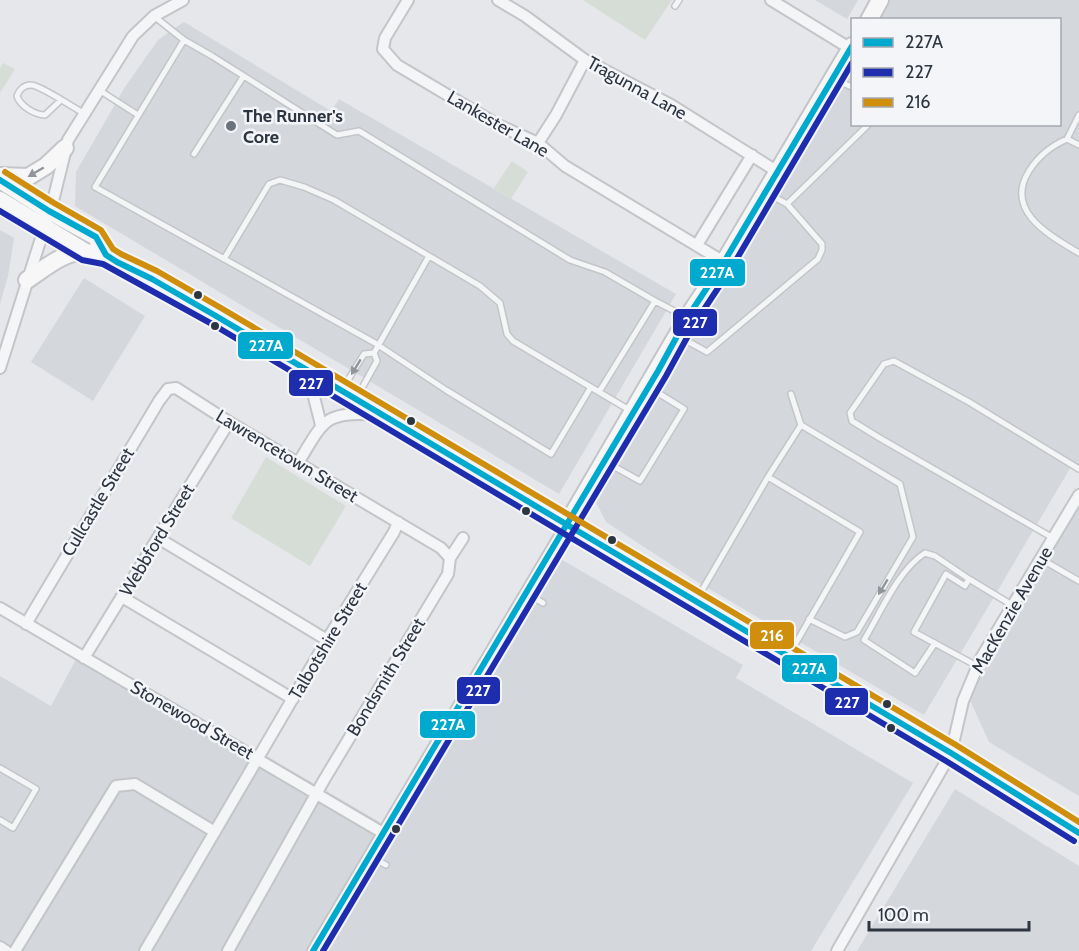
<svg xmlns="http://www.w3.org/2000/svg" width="1079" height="951" font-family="Cabin,sans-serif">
<rect width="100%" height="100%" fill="#e5e7ea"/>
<path fill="#d4d7dc" d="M815,0H858L847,19Z
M888,0H1079V468L1072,465L924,715L696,581L606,522L595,500L852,58V124H1060V20L875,19Z
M184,22L331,111L339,99L676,294L559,494L75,206L76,172L125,87L158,40Z
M0,230L14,238L8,276L0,304Z
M84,278L145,316L93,401L31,362Z
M1079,507V796L989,742L969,698L982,666Z
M559,558L743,665L736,678L913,783L811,951H0V676L51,706L81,650L181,706L378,821L393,834Z
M955,789L1079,866V951H857Z"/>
<path fill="#d6ddd6" d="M583,0H672L645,40Z
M3,63L15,69L0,93V68Z
M512,161L528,172L511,199L494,188Z
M266,457L346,506L310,566L231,518Z"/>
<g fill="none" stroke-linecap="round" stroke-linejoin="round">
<g stroke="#c3c5c8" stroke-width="8">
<path id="lane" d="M675,6L679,0
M155,17L184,40L212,56L337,135L359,131L570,260L605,272L655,301
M184,40L95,187L375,343L446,390L551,454L591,387
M835,80L852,87
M99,90L138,115
M61,100L45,115C35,115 20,106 17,96C19,90 24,85 31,85C40,85 74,108 85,114
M1067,139L1079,115
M1079,145L1067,139C1051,146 1039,155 1029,171C1004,211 1049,235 1079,253
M194,154L243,77
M787,204L869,124
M224,259L269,184L280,180L304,187L334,200L480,286L500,303L507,334L513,341L599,392L655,301L684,316
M680,337L707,352L818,259L822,250V244L787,204L767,193
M353,389L362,388L377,361L374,353L429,256
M353,389L348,380L364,354L374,353
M599,392L631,411
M791,394L801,425
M606,462L640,481L684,409L650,388
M768,477L801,425L900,484L913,537L857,632L845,637L809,619
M1053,538L878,437L852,421L850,413L884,364L894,361L969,402L1079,469
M1041,559L1079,581
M526,593L543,603
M697,599L768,477L860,532L789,655
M935,643L915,673L864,640C880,614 898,570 925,553L935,556L969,579
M977,666L914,632L946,574L965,586L969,579L1012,605
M0,768L36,789L13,828L0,820
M369,856L386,865"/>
</g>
<g stroke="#c3c5c8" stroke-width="14">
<path id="street" d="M408,0L385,38L383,49L397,65L498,125L538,143L565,166L724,262
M498,0L525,16L585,60L671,105L778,172
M771,0L851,49
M538,143L556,115L585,60
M697,245L752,155
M0,368L54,197L68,140L133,36L154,16L183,0
M299,368L314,397L321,425
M298,463C325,419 324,411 379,415
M158,538L327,640
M450,558L463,538
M122,597L293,699
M0,608L383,833
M26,624L159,401L168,389L176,388L229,422L441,548L450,558L448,574L324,780L228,951
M84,658L229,422
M0,947L6,951
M15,951L116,786L135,784L215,832
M145,951L327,640L394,532L398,522
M313,951L567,524
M837,951L951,753L963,701L981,658L1079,495"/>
</g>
<g stroke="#c3c5c8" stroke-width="20">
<path id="secondary" d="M869,20L880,0
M0,176L28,177L46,166L65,148
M0,180L49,211L96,237L106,255L117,262L152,279L216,316L951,753L1079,833
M0,200L86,252L106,255
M27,280C44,269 65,250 86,252
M567,524L687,318L724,262L852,46"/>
</g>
<use href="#lane" stroke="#f4f5f6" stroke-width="5"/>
<use href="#street" stroke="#f4f5f6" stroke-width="10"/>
<use href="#secondary" stroke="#f7f7f8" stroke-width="16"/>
<g stroke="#f3f5f8" stroke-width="10">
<path id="bus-1" d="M0,180L49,211L96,237L106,255L117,262L152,279L216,316L951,753L1079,833
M313,951L658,371L687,318L724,262L852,46"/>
</g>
<g stroke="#f3f5f8" stroke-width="10">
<path id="bus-2" d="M0,211L82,260L103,264L212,324L946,761L1074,841
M323,951L666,376L695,323L732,267L852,63"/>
</g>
<g stroke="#f3f5f8" stroke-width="10">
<path id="bus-3" d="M5,172L54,203L101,230L113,249L121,254L157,271L221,308L956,745L1079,822"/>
</g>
<use href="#bus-1" stroke="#00a9ce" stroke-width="6"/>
<use href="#bus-2" stroke="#1e2dae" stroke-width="6"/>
<use href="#bus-3" stroke="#cf8f0d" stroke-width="6"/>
</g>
<defs><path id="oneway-solid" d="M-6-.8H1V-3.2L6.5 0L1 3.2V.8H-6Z" transform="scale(1.5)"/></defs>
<use fill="#92969c" href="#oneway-solid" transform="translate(36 172) rotate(150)"/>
<g fill="#90959c">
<use href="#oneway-solid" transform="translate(356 367) rotate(121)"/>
<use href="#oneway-solid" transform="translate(883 587) rotate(121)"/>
</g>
<circle fill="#6d737c" stroke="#f3f5f8" stroke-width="2" cx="231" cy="126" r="6"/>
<g fill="#2d3541" stroke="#f3f5f8" stroke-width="2">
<circle cx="198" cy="295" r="5"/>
<circle cx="215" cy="326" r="5"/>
<circle cx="411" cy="421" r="5"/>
<circle cx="526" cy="511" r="5"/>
<circle cx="612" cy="540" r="5"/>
<circle cx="887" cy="704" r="5"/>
<circle cx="891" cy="728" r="5"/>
<circle cx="396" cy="829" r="5"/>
</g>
<g text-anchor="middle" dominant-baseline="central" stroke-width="5" stroke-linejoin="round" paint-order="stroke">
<g font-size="18" fill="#2d3541" stroke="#f3f5f8">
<text transform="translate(637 88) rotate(29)">Tragunna Lane</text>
<text transform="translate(498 124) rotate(30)">Lankester Lane</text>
<text transform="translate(287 456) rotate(31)">Lawrencetown Street</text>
<text transform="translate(98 502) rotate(-59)">Cullcastle Street</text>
<text transform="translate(157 540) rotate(-59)">Webbford Street</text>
<text transform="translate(1012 610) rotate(-60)">MacKenzie Avenue</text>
<text transform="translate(328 641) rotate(-59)">Talbotshire Street</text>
<text transform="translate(386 677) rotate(-59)">Bondsmith Street</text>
<text transform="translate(192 720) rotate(30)">Stonewood Street</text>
</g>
<g font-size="18" font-weight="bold" fill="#2d3541" stroke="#f3f5f8" text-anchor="start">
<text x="243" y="116">The Runner's<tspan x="243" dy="21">Core</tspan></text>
</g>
</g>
<g stroke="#f3f5f8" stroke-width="2">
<rect x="689" y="258" width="57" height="29" rx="6" fill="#00a9ce"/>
<rect x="672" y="308" width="46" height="29" rx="6" fill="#1e2dae"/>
<rect x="237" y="331" width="57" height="29" rx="6" fill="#00a9ce"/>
<rect x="288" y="369" width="46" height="28" rx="6" fill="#1e2dae"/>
<rect x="749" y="621" width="46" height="29" rx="6" fill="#cf8f0d"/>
<rect x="781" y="654" width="57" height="29" rx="6" fill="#00a9ce"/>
<rect x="456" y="676" width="45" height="29" rx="6" fill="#1e2dae"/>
<rect x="824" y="687" width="45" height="29" rx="6" fill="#1e2dae"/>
<rect x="419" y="710" width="57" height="29" rx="6" fill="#00a9ce"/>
</g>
<g font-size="16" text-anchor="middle" font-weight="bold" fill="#fff">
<text x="717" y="278">227A</text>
<text x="695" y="328">227</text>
<text x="266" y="351">227A</text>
<text x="311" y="389">227</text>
<text x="772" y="641">216</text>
<text x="809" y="674">227A</text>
<text x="478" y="696">227</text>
<text x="847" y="708">227</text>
<text x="448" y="730">227A</text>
</g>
<rect x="851" y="18" width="210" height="108" fill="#f3f5f8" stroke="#a4a8af" stroke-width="1.5"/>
<rect x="863" y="38" width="30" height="9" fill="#00a9ce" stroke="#a4a8af" stroke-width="1.5"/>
<text x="905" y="48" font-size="18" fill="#2d3541">227A</text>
<rect x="863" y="68" width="30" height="9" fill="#1e2dae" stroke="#a4a8af" stroke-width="1.5"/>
<text x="905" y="78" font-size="18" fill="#2d3541">227</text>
<rect x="863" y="98" width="30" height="9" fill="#cf8f0d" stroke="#a4a8af" stroke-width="1.5"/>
<text x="905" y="108" font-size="18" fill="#2d3541">216</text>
<path d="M869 921v9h160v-9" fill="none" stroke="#2d3541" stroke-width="3"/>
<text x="878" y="921" font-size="18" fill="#2d3541" stroke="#f3f5f8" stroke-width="4.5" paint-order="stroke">100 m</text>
</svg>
